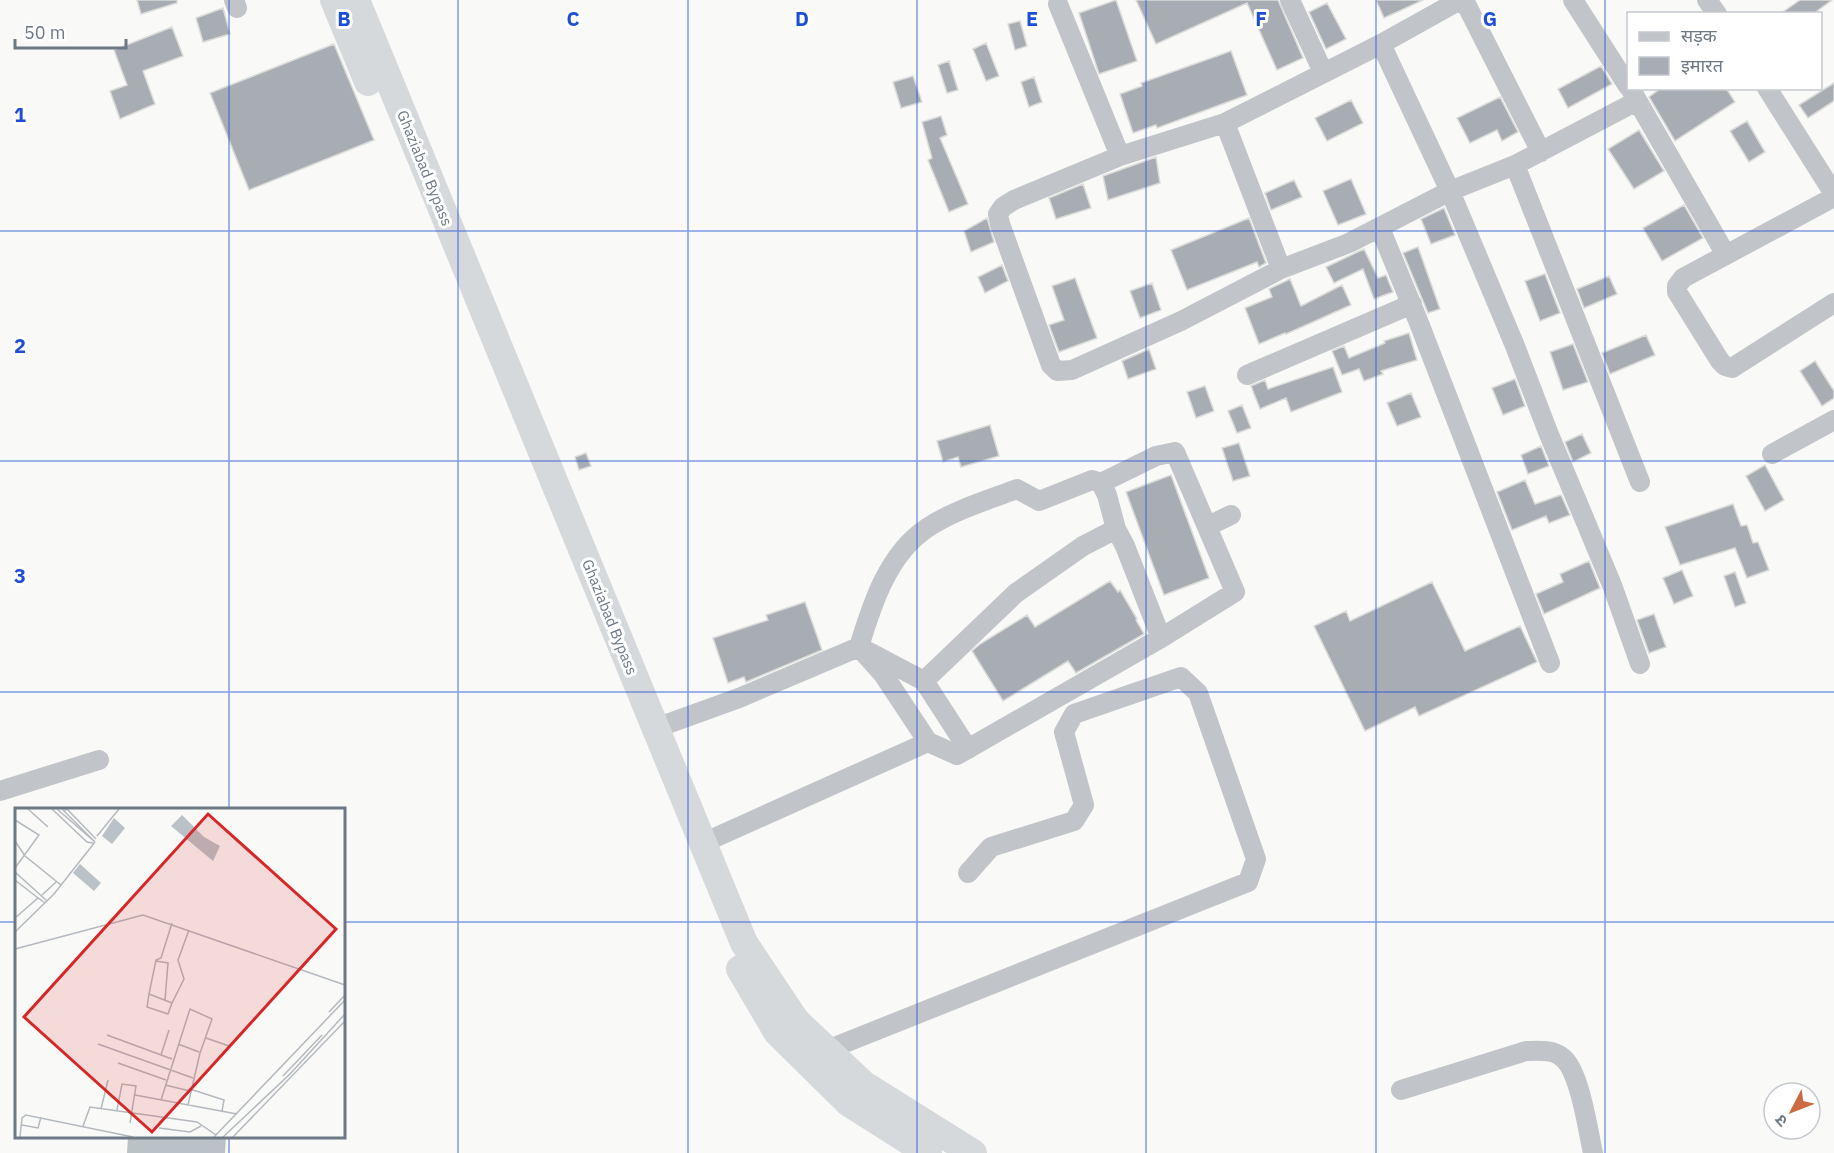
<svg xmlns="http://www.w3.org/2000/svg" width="1834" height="1153" font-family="'IBM Plex Sans','Noto Sans Devanagari',sans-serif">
<rect width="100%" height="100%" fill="#f9f9f7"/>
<path fill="#bac2c7" d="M128,1137H226L225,1153H127Z"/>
<path fill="#a7adb3" stroke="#dbdbd9" stroke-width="1.5" d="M137,0H177V3L141,14Z
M1116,0L1137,61L1099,74L1079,13Z
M1136,0H1278L1303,58L1277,70L1247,3L1156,44Z
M1376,0H1423L1384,18Z
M1800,0H1832L1813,14H1780Z
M1327,3L1346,39L1326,49L1309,12Z
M223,8L230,34L203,42L196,18Z
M1020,21L1027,46L1015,50L1008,24Z
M172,27L183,56L143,71L155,104L120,119L110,91L127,85L114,50Z
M986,43L999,76L986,81L973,49Z
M334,44L374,140L249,190L210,93Z
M1231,51L1247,95L1157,128L1156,125L1133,133L1120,94L1142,86L1141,83Z
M949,61L958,90L947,93L938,65Z
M1601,66L1612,84L1568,108L1558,89Z
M913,76L922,102L901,108L893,82Z
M1034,77L1042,102L1029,107L1021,82Z
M1834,83V101L1808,118L1799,105Z
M1661,88H1726L1735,102L1675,141L1649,97Z
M1500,97L1518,132L1502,141L1497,130L1470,143L1457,118Z
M1351,100L1363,123L1327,141L1315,118Z
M941,116L947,135L940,138L968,204L949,212L928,160L932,158L922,122Z
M1747,121L1765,152L1749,162L1730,131Z
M1639,130L1664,171L1634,189L1608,149Z
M1156,157L1160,183L1108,200L1103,176Z
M1351,179L1366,214L1338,225L1323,191Z
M1294,180L1302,197L1271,210L1265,193Z
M1083,184L1091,208L1056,219L1049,198Z
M1684,205L1703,238L1662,261L1643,228Z
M1444,208L1455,235L1431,244L1421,219Z
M987,218L994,242L971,252L964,231Z
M1249,218L1266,263L1259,267L1257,262L1187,290L1171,250Z
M1418,247L1440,309L1428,313L1403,253Z
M1364,249L1378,278L1386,275L1393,292L1374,299L1363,269L1334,283L1326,267Z
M1002,265L1008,281L985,293L978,277Z
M1545,274L1560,313L1540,321L1525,281Z
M1609,276L1617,294L1584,308L1577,289Z
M1075,278L1097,338L1059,352L1049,325L1064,320L1052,286Z
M1290,279L1301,306L1342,285L1351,305L1286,334L1285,333L1259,344L1245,308L1272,297L1269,289Z
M1152,283L1161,310L1140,318L1130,291Z
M1409,333L1417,360L1381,371L1383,374L1364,381L1359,369L1342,375L1332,351L1344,346L1349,358L1385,343L1384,341Z
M1646,335L1655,355L1610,374L1602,353Z
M1573,344L1588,382L1563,390L1550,352Z
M1149,349L1156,369L1128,379L1122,361Z
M1815,361L1834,391V398L1822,406L1800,371Z
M1333,367L1342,392L1291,412L1286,398L1260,409L1251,386L1265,380L1268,389Z
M1515,379L1525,406L1503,415L1492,388Z
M1205,386L1214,411L1196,418L1187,392Z
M1411,393L1421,417L1397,426L1387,403Z
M1242,405L1251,428L1237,433L1228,411Z
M990,425L999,456L961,467L958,457L943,462L937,441Z
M1582,434L1591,453L1573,462L1565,442Z
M1239,443L1250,476L1233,481L1222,448Z
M1541,446L1549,466L1528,474L1521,455Z
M586,453L591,466L579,470L575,457Z
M1765,465L1784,500L1765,511L1746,476Z
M1171,475L1209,578L1164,595L1126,492Z
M1525,480L1535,504L1561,495L1570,515L1549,523L1546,516L1512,530L1497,492Z
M1733,504L1741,526L1747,525L1753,543L1758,542L1769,570L1747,578L1735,548L1680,565L1665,527Z
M1589,561L1600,588L1544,614L1536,594L1563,582L1560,574Z
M1682,570L1693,596L1674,604L1663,578Z
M1735,572L1746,603L1735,607L1724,576Z
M1110,581L1118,592L1120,590L1137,619L1136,620L1144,634L1076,673L1068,661L1003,701L972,651L980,644L1027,615L1035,627Z
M1432,582L1465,651L1520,626L1537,662L1419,716L1415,707L1365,731L1314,626L1346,611L1350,621Z
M805,602L822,650L746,682L744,677L728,683L713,638L768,620L766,615Z
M1654,614L1666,647L1649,653L1637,620Z"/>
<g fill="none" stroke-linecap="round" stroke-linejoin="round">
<path stroke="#c1c4c8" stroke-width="20" d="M234,0L237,8
M1290,0L1323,72
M1460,0L1381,44L1225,123L1120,156L1014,200L1003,207L998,214L1000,224L1051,365L1057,371L1072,370L1181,321L1281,269L1349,243L1450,191L1515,165L1637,101
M1464,0L1541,152
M1573,0L1628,86
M1707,0L1717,14
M1058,4L1120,156
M1381,44L1450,191L1515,346L1548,432L1612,585L1640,664
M1630,88L1726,255
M1767,88L1834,194
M1225,123L1281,269
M1515,165L1640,482
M1834,197L1683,278L1677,286V292L1720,361L1725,366L1732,368L1834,303
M1380,228L1419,323L1550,663
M1247,375L1412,304
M1772,454L1834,420
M1092,480L1101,483L1107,495L1116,529L1125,546L1161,638L957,755L928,742L883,674L859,647C872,604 888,554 927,528C954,510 988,500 1017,489L1039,501Z
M1101,483L1156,456L1175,452L1235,592L1161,638
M1208,526L1231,515
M869,652L924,681
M656,728L739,698L859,647
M968,749L924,681L1016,593L1083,546L1116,529
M0,791L99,760
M703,843L928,742
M827,1050L1248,882L1256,859L1198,693L1181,677L1074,714L1064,732L1084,805L1074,821L991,847L968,873
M1401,1090L1526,1051C1538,1051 1553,1049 1563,1058C1580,1072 1588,1131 1593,1153"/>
<path stroke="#d6d9dc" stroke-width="28" d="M334,0L368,82
M356,0L744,943L796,1021L863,1084L973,1153
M740,969L777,1032L849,1103L928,1153"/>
</g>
<path fill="none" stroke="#1d4ed8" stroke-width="1.5" stroke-opacity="0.55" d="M229,0V810M458,0V1153M688,0V1153M917,0V1153M1146,0V1153M1376,0V1153M1605,0V1153M0,231H1834M0,461H1834M0,692H1834M0,922H16M344,922H1834M229,1136V1153"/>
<g text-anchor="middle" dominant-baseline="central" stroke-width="6" stroke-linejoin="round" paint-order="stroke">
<g font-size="15" fill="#6c7884" stroke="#fff">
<text transform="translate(425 168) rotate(68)">Ghaziabad Bypass</text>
<text transform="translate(610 617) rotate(68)">Ghaziabad Bypass</text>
</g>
</g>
<g transform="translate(15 808)">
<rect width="330" height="330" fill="#f9f9f7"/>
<path d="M167,7L189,29L205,38L198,53L156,18ZM99,10L110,20L97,36L87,28ZM65,56L86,75L79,83L58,65Z" fill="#bac2c7"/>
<path fill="none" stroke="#b4b9bf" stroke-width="1.5" d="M13,1L33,19M37,1L72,34L78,35M42,1L80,34L47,1M49,3L52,1L81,31M0,12L24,27L0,60M82,28L104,1M0,33L10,48L46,77M0,64L32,93M0,72L23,90M27,87L41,74M0,110L23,90L30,95M157,115L146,150L141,152L134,186L157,195L169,171L163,152L174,122M0,124L39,86L80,34M0,141L128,107L330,177M141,153L153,155L150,192M134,186L132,199L153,206L157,195M314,204L330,187M92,227L157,251M191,230L214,238M83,236L178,270M163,236L184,244M146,247L154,222M103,255L151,272M268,268L307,227M150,277L175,283M175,281L209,292L207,303M120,287L222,306M146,292L175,201L197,211L185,245L173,297M86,301L93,272M102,302L107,276L121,278L115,315M7,317L23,320L26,309M68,318L75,299L182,314L201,327M144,320L175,324L186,318M5,329L7,310L11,307L118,329M199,329L330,192M208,329L275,266L330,206M218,329L330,213"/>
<path fill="#d62828" fill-opacity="0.15" stroke="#d62828" stroke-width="3" d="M193,6L321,121L137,324L9,209Z"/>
<rect width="330" height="330" fill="none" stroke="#6c7884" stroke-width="3"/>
</g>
<g font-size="20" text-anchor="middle" font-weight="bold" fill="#1d4ed8" stroke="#fff" stroke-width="6" stroke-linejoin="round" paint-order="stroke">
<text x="344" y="26">B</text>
<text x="573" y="26">C</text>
<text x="802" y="26">D</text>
<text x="1032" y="26">E</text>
<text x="1261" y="26">F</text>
<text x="1490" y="26">G</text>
<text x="20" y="122">1</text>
<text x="20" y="353">2</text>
<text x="20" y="583">3</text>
</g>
<rect x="1627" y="12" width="195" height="78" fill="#ffffff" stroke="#c4c9ce" stroke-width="1.5"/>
<rect x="1639" y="32" width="30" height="9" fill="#c1c4c8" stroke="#c4c9ce" stroke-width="1.5"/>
<text x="1681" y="42" font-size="18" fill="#6c7884">सड़क</text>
<rect x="1639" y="57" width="30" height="18" fill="#a7adb3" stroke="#c4c9ce" stroke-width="1.5"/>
<text x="1681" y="72" font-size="18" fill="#6c7884">इमारत</text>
<g transform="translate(1792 1111) rotate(228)"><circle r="28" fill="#ffffff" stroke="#c4c9ce" stroke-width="1.5"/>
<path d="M0-4.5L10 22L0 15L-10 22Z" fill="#ce6a42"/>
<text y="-9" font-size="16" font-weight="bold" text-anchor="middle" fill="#6c7884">उ</text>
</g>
<path d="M15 39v9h111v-9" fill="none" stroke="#6c7884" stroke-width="3"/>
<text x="24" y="39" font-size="18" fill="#6c7884" stroke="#ffffff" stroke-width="4.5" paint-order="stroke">50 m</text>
</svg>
